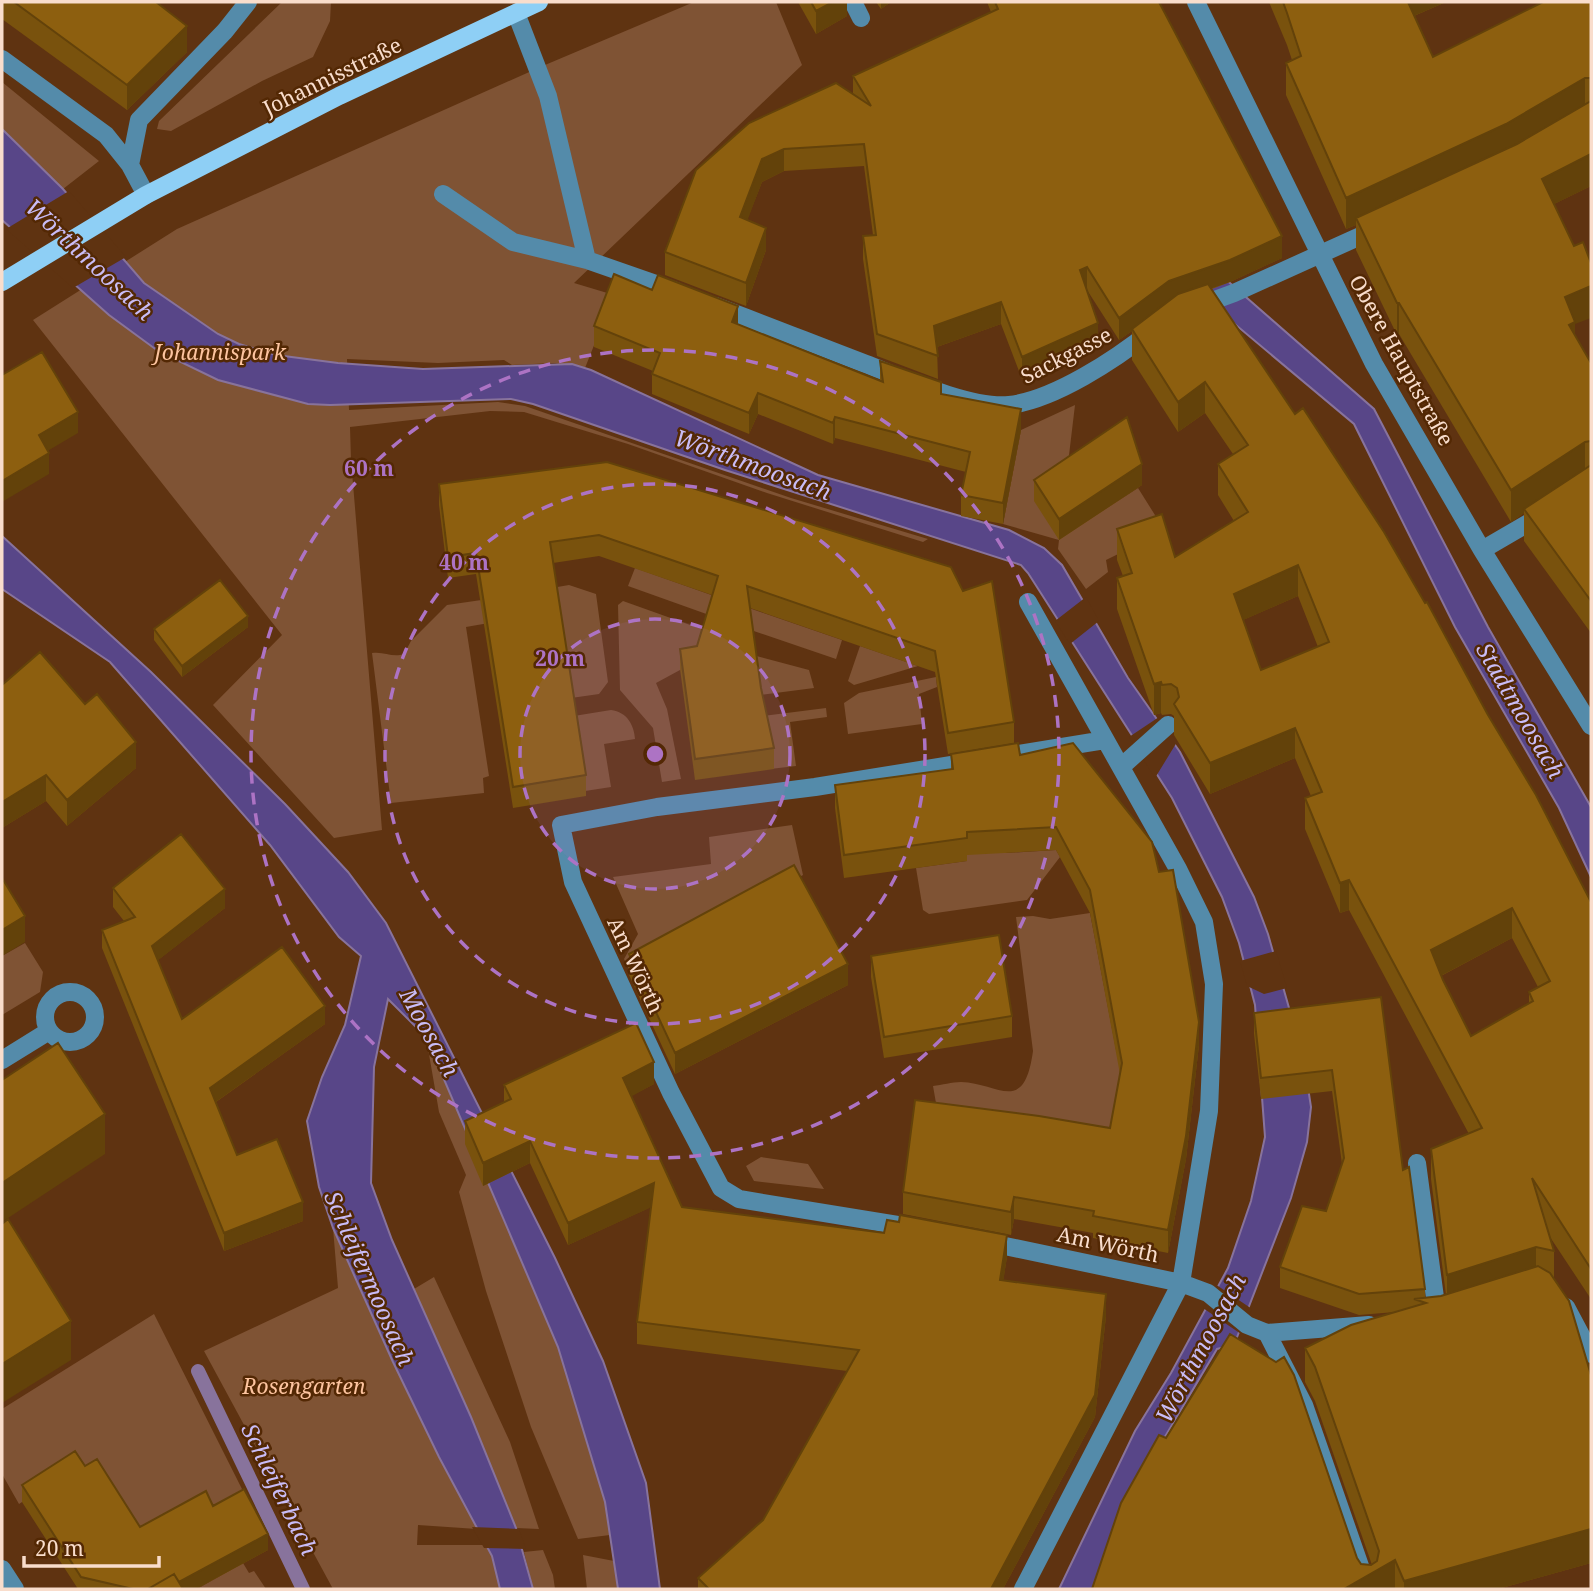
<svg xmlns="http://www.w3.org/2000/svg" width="1593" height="1591" font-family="'Noto Serif',serif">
<rect width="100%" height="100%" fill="#5f3311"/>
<path fill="#7f5334" d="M282,2H331L330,21L313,57L262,81L171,131L157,129L159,121Z
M694,2H776L802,65L574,283L614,295L585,368L555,363L512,365L504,360L438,363L347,359L349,410L498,402L525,406L791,498L928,539L923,542L767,493L628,444L524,412L490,411L350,427L351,460L382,830L334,838L213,705L282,635L33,320L177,229L545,65Z
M2,82L99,161L63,189L2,129Z
M1075,405L1059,539L1138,488L1165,531L1106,560L1108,572L1086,589L1058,549L1059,540L1003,524L1021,430Z
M635,568L717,597L712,616L628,586Z
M569,585L596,594L608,682L599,694L571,698L534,591Z
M502,597L506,620L466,627L489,776L483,778L484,793L391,803L372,653C384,651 392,658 404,654L411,641L447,605Z
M623,601L707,631L697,667L680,670L656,683L667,709L681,779L662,782L653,728L620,690L618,605Z
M749,608L842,640L836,659L742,627Z
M860,646L918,666L854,685L848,681Z
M734,650L809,670L814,688L760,695Z
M936,677L937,687L919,694L922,724L848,734L844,703L859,693Z
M826,708L827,717L790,722L796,766L770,769L763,716Z
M611,710C627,712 634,725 635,739L604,744L611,787L585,791L574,716Z
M792,825L803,875L629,969L624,959L638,934L613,877L711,864L709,837Z
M964,835L1007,853L1056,850L1060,857L1027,900L929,914L923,910L916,868L967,861Z
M1090,913L1116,1050H1129L1111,1143L940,1126L933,1086C942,1085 952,1082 961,1082C999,1083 1024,1116 1033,1051L1016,917L1033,916L1050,919Z
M25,943L43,972L40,992L2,1015V956Z
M426,1037L558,1347L605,1502L610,1535L578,1539L531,1427L486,1291L459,1192L466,1175L439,1112Z
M761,1157L808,1164L824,1189L754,1181L746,1166Z
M333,1228L393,1362L477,1529L418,1525L417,1545H486L492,1556L500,1589H333L204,1351L338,1288Z
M434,1277L510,1442L539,1529L516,1528L471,1417L414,1289Z
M154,1314L246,1497L145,1551L74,1468L19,1504L2,1474V1409Z
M543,1550L553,1575L555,1589H533L524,1552Z
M583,1555L614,1561L618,1589H587Z
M243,1563L249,1573L254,1571L266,1589H197Z"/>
<path fill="#584688" stroke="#88739c" stroke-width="2" d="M2,129L63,189L144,283L218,334L239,344L276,355L338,363L423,369L572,364L591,370L818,475L1009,530L1044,548L1062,565L1128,678L1180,752L1254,897L1268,934L1295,1029L1309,1094L1311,1107L1307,1142L1291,1198L1234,1345L1217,1349L1153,1457L1102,1589H1059L1135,1431L1171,1373L1228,1268L1251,1201L1265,1137L1255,1005L1239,943L1222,897L1172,798L1028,573L1021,565L725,470L533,404L511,399L330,405L308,404L218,380L158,351L109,315L2,220Z
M1207,263L1374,409L1488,627L1591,807V877L1559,808L1455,627L1354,424L1187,284Z
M2,536L151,672L285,804L348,872L386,923L555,1258L603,1361L646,1483L660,1589H618L605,1502L558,1347L426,1037L388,999L374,1067L371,1183L392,1240L471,1417L516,1528L533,1589H500L492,1556L439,1457L393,1362L333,1228L319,1187L307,1121L322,1077L345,1025L361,956L339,937L270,845L110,662L2,589Z"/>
<path fill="#5f3311" d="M69,191L126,257L73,288L6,229Z
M1086,597L1099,621L1070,644L1055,621Z
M1159,717L1177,742L1155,778L1129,737Z
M1276,951L1287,988L1264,994L1247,986L1240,961Z
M1215,1284L1252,1309L1241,1334L1203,1308Z
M472,1527L519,1529L526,1549L484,1548Z"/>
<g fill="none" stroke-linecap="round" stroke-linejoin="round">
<path stroke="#88739c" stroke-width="14" d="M198,1371L303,1589"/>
<path stroke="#548baa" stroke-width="18" d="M853,2L861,18
M1196,2L1374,364L1482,550L1591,726
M516,13L548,96L587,260
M2,59L106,135L130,165L146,195
M130,165L139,120L225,31L248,2
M443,194L513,242L587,260L676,291
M715,306C766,325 816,345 866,364C902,378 972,409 1009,405C1054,400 1116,359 1151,331
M1196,307L1234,293L1376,229
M1482,550L1544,514
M1121,767L1168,725
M45 1017a25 25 0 1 1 50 0a25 25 0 1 1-50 0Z
M2,1060L49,1031
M1417,1163L1438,1320
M910,1227L739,1199L721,1188L671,1093L573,882L561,825L657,807L815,787L1105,740
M986,1242L1181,1283L1208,1293L1247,1325L1267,1333L1369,1325
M1566,1307L1591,1354
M1267,1333L1304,1405L1368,1589
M2,1569L15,1589
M1023,1589L1181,1283L1209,1111L1214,984L1204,922L1178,869L1028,602"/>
<path stroke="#8ecff5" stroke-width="18" d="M2,282L146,195L339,96L539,2"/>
</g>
<path fill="#79520d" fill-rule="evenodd" d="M2,2H156L187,52L127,110L2,19Z
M798,2H847V16L816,34Z
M876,2H891L881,9Z
M987,2H1159L1282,258L1230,282L1212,289L1488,715L1591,902V1299L1548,1234L1554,1251V1278L1591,1375V1563L1498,1589H1092L1357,1558L1361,1564L1372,1565L1315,1401L1305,1382V1348L1395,1312L1359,1315L1280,1288V1267L1326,1211L1342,1164L1332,1091L1261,1099L1254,1034V1013L1381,997L1403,1170L1425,1289V1298L1446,1295L1431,1179V1149L1469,1134L1349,910L1340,913L1305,829V798L1311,796L1295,758L1210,794L1174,735V716L1171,714L1162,715L1161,713L1154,715L1117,609V578L1123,576L1117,560V529L1175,557L1234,521L1218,495V464L1233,454L1205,413L1178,432L1132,360V331L1119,340L1087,290L1098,346L1022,379L1001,324L937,347L938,379L877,356L863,259V236L873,235L864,166L784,171L762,182L747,220L766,250L746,306L665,275V252L696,170L853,95V76L991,12ZM1298,596L1318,647L1261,670L1243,620ZM1512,938L1538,987L1529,992V1004L1471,1036L1441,976Z
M1269,2H1446L1414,16L1433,57L1591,2V186L1554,204L1575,324V336L1591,363V633L1524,541V513L1511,522L1399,334L1397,335L1356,250V225L1346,229L1286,95V63L1292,60L1287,45Z
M738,324L880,381V361L941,394L1021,430L1003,524L961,516V495L966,472L835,438L833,444L758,414L749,434L652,394V374L653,371L594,347V326Z
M1034,480L1142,485L1059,540L1034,501Z
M439,484L951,567L1014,722V743L948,754L935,672L750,608L761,688L774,748V769L695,780L680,669V649L697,646L712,595L599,556L553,563L586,775V796L513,808L476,574L448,578L439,505Z
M248,627L182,677L154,640V629Z
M2,685L136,768L67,826L46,801L2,828Z
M951,754L1020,755L1199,1045L1186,1159L1168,1253L1093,1238V1233L1014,1219L1011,1235L903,1214V1192L1110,1128L1120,1074L1090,913L1056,850L967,855V861L844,878L835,808V785L951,769Z
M113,888L225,908L158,960L182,1019L325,1024L216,1102L237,1155L303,1221L224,1251L102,948V930L124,921L113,907Z
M629,954L848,985L675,1074L629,975Z
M871,956L1012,1016V1037L884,1058L871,977Z
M654,1084L631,1096L682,1207L1007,1257L1003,1281L1106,1316L1095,1417L1003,1589H698V1578L763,1520L847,1371L637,1344V1322L651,1207L568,1245L530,1163L483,1186L465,1144V1121L504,1102V1085Z
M85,1466L140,1527L213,1506L268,1550L196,1589H78L22,1502V1485Z"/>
<path fill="#63420a" d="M833,2H847V16L816,34V11Z
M881,2H891L881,9Z
M1402,2H1446L1402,21Z
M187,26V52L127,110V85Z
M1585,78V110L1506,156L1356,218V225L1346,229V198Z
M784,149V171L762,182L740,240V217L762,159Z
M1591,154V186L1542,210V179Z
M766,228V250L746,306V283Z
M1282,236V258L1230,282L1169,303L1132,329V331L1119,340V318L1169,281Z
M1087,267V290L1080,270Z
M1591,286V318L1575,324V354L1569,356L1565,297Z
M1001,302V324L934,348V326Z
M1397,303H1399V334L1397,335Z
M738,306V327L732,322Z
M1098,323V346L1022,379V357Z
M1205,382V413L1178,432V402Z
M758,393V414L749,434V413Z
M1021,409V430L1003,524V503Z
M78,412V433L39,456V435Z
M835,417V438L833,444V423Z
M1585,442V473L1524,509V513L1511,522V490Z
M49,453V474L2,502V481Z
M1142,464V485L1059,540V519Z
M1298,565V596L1234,624V594Z
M248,616V627L182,677V666Z
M1161,682V713L1154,715V684Z
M1295,728V758L1210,794V763Z
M136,742V768L67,826V800Z
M46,775V801L2,828V802Z
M1349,880V910L1340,913V883Z
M225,889V908L152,965V946Z
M1512,908V938L1431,981V950Z
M25,916V942L2,956V930Z
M848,964V985L675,1074V1053Z
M325,1006V1024L210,1106V1088Z
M1199,1022V1045L1186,1159L1168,1253V1230Z
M654,1062V1084L623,1101V1078Z
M105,1114V1154L2,1222V1183Z
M530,1141V1163L483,1186V1163Z
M654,1183V1206L568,1245V1223Z
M1014,1197V1219L1011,1235V1212Z
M303,1202V1221L224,1251V1233Z
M1007,1235V1257L1000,1303V1280Z
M1536,1247V1277L1447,1305V1275Z
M1106,1294V1316L1095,1417L1003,1589H991Z
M71,1321V1360L2,1403V1364Z
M1591,1529V1563L1498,1589H1404V1581Z
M268,1534V1550L196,1589H165Z
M1395,1560V1589H1344Z"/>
<path fill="#8d5f0f" stroke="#63420a" stroke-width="2" fill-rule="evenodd" d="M14,2H156L187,26L127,85Z
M811,2H833L816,11Z
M995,2H1159L1282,236L1230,260L1169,281L1119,318L1087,267L1080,270L1098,323L1022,357L1001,302L934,326L938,356L877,334L863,236L876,235L864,144L784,149L762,159L740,217L766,228L746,283L665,252L696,170L749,123L836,83L871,106L853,76L998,9Z
M1283,2H1408L1433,57L1543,2H1591V78H1585L1506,124L1346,198L1286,63L1301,56L1287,13Z
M1591,101V154L1542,179L1574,246L1583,242L1591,263V286L1565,297L1575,322L1569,325L1591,363V441L1585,442L1511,490L1399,303H1397L1356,218L1517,144Z
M614,274L652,290L658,275L738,306L732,322L883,382L880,361L941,382V394L1021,409L1003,503L961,495L970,452L835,417L833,423L758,393L749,413L652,374L660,353L594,326Z
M1208,284L1295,414L1303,408L1384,532L1425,603L1427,602L1488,715L1536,795L1591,902V1269L1532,1178L1554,1251L1536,1247L1447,1275L1431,1149L1482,1128L1349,880L1340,883L1305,798L1322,792L1295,728L1210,763L1174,704L1179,697L1177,688L1171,684L1162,685L1161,682L1154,684L1117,578L1132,573L1117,529L1162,514L1175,557L1248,512L1218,464L1248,445L1205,382L1178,402L1132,329L1178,294ZM1298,565L1329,642L1261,670L1234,594ZM1512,908L1550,981L1529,992L1533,1001L1471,1036L1443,980L1431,950Z
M42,352L78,412L39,435L49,453L2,481V375Z
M1127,417L1142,464L1059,519L1034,480Z
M607,462L951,567L963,591L992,581L1014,722L948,733L935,651L747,586L761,688L774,748L695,759L680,649L697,646L718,576L599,535L550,542L586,775L513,787L476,553L448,557L439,484Z
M1591,465V601L1524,509Z
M220,580L248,616L182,666L154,629Z
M40,652L85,704L97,694L136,742L67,800L46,775L2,802V685Z
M1018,743L1020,755L1073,743L1152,842L1159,872L1173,870L1199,1022L1186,1136L1168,1230L1093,1216L1094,1211L1014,1197L1011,1212L903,1192L915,1100L1039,1116L1110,1128L1122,1063L1090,890L1056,827L967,832V838L844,855L835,785L953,769L951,754Z
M181,834L225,889L152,946L182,1019L282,947L325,1006L210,1088L237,1155L277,1139L303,1202L224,1233L102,930L135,917L113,888Z
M794,865L848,964L675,1053L629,954Z
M2,878L25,916L2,930Z
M999,935L1012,1016L884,1037L871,956Z
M1381,997L1403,1170L1409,1167L1425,1289L1359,1294L1280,1267L1302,1206L1326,1211L1344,1158L1332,1070L1261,1078L1254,1013Z
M636,1023L654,1062L623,1078L682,1207L884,1233L887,1220L899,1222L900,1215L1007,1235L1000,1280L1106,1294L1095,1395L991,1589H709L698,1578L763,1520L859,1350L637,1322L654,1183L568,1223L530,1141L483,1163L465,1121L511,1099L504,1085Z
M58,1043L105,1114L2,1183V1080Z
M8,1219L71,1321L2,1364V1224Z
M1538,1266L1550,1273L1569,1301L1591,1375V1529L1404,1581L1395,1560L1344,1589H1092L1121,1503L1159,1435L1166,1438L1230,1334L1276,1362L1284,1357L1294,1375L1357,1558L1361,1564L1371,1565L1377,1561L1379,1551L1315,1367L1305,1348L1351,1325L1426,1303L1414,1299L1441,1296Z
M75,1451L85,1466L97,1459L140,1527L206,1491L213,1506L244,1489L268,1534L179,1582L174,1574L148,1589H133L81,1577L22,1485Z
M174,1574L183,1589H148Z"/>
<circle cx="655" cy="754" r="135" fill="#ad73c4" fill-opacity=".12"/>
<g fill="none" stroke="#ad73c4" stroke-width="3.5" stroke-dasharray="12 9">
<circle cx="655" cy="754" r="135"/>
<circle cx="655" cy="754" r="270"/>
<circle cx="655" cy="754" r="404"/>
</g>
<g text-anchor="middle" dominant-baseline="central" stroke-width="5" stroke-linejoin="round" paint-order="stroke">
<g font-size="21" fill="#f9ddcc" stroke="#532804">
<text transform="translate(332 76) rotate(-26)">Johannisstraße</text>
<text transform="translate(1066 355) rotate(-27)">Sackgasse</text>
<text transform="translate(1402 360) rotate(61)">Obere Hauptstraße</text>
<text transform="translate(636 965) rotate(65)">Am Wörth</text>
<text transform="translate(1108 1244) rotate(12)">Am Wörth</text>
</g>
<g font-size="21" font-style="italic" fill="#fdc49f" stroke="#532804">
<text x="220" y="352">Johannispark</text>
<text x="304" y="1386">Rosengarten</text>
</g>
<g font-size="23" font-style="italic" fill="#c9bcf6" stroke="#532804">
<text transform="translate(90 259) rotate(43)">Wörthmoosach</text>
<text transform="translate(753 464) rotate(20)">Wörthmoosach</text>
<text transform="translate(1521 710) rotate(60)">Stadtmoosach</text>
<text transform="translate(430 1032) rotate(61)">Moosach</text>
<text transform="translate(370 1278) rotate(66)">Schleifermoosach</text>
<text transform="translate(1200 1348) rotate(-62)">Wörthmoosach</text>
<text transform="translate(280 1489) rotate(64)">Schleiferbach</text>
</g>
</g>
<circle cx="655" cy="754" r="10" fill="#ad73c4" stroke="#532804" stroke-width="3.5"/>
<g font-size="21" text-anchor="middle" font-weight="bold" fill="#ad73c4" stroke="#532804" stroke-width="5" stroke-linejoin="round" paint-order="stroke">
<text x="369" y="476">60 m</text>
<text x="464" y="570">40 m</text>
<text x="560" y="666">20 m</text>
</g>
<rect width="1593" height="1591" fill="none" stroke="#f9ddcc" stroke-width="7"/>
<path d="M24 1556v10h135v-10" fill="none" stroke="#f9ddcc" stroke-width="3.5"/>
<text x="35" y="1556" font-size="21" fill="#f9ddcc" stroke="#532804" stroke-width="5" paint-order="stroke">20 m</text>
</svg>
